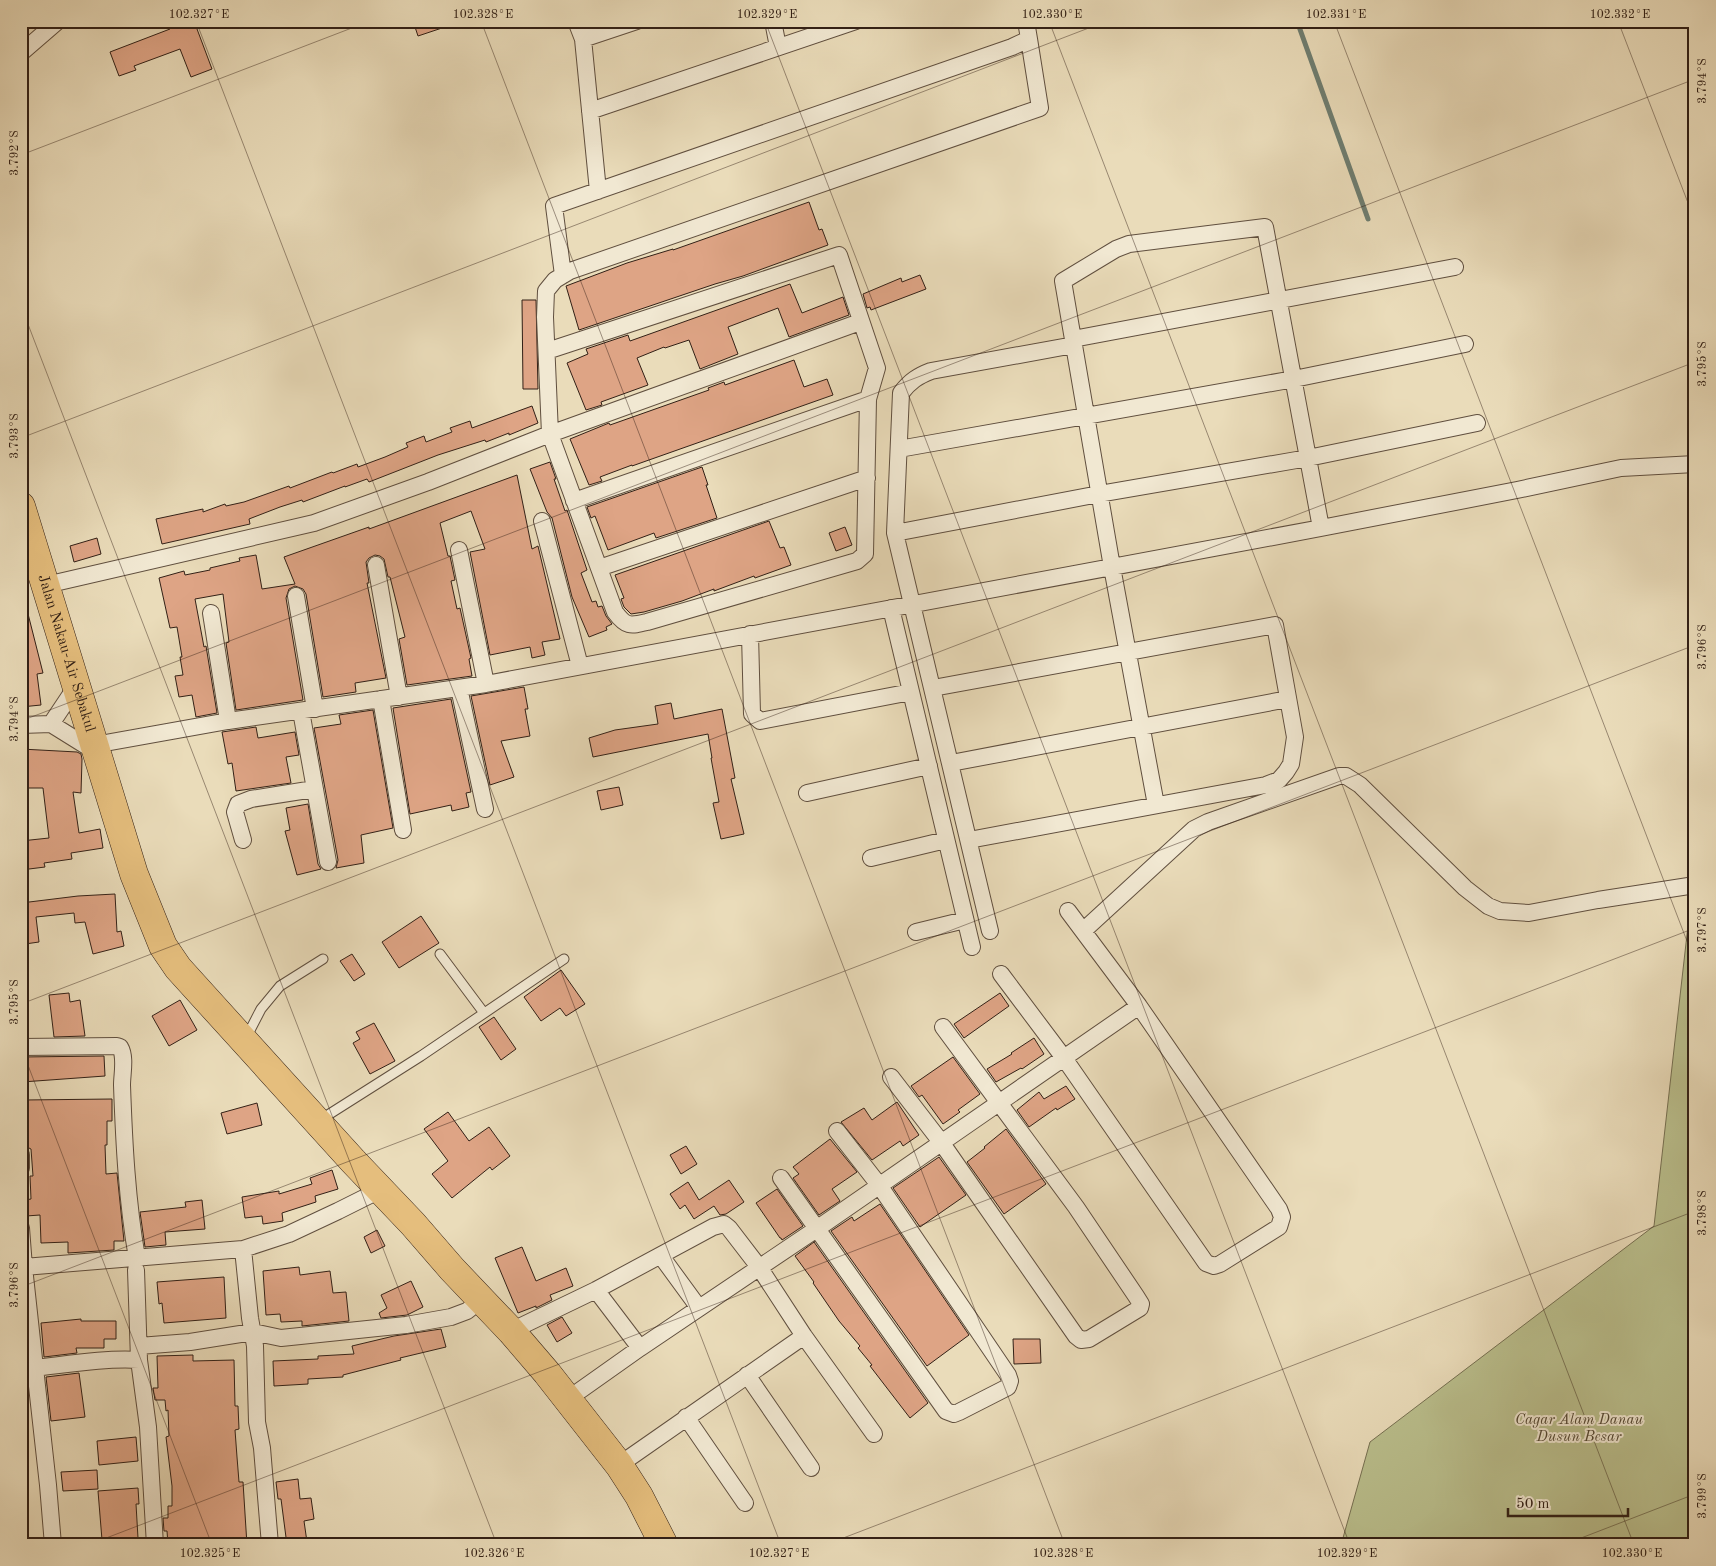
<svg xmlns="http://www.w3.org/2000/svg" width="1716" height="1566" font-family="'Old Standard TT',serif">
<rect width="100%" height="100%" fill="#eadcba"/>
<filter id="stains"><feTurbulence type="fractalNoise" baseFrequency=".004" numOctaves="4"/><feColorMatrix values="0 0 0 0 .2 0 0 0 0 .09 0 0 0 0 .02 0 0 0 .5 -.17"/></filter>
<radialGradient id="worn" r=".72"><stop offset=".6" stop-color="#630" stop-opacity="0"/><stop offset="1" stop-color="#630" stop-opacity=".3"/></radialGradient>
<path fill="#babf8d" stroke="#767052" d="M1695,906V1545H1341L1370,1442L1654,1226L1690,908Z"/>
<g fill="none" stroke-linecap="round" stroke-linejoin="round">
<path stroke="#6f7e71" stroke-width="5" d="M1297,21L1368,219"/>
</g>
<path fill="#dea485" stroke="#322016" d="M175,21H194L212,69L191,77L180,49L134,66L136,70L119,76L110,52L170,29L168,24Z
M413,21H454V24L418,36Z
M809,202L819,230L822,229L828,245L743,276L715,284L579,330L566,286L627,263L673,249V250Z
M920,275L926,289L871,310L870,307L867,308L863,294L901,278L902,282Z
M790,284L802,313L843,297L849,315L789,337L778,308L728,327L738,354L700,369L689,340L665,348L664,347L637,358L648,385L601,402L602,405L586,410L567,363L588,354L586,349L628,335L630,341Z
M522,300H536L538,389H523Z
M794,360L804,387L827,379L833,395L632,466V465L600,477L602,481L589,485L570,439L609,423L610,425L709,390L708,388L724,382L725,385Z
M532,406L538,423L509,435V433L486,442L485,440L438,455L369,482L367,479L345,487V486L303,502L302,500L280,507L249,519L250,524L162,544L156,519L203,509V512L225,504L226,506L244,502L289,486L290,488L332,472L333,473L357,464L358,467L385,457L408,447L406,443L424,436L426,442L452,432L450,428L470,421L472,428Z
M550,462L556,479H554L565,511L567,510L587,570L581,573L592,602L596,601L598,607L602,606L606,616L612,624L606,627L607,630L589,637L572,597L552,518L547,512L530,469Z
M702,467L708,485H706L717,518L656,538L654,533L608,550L595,516L591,518L587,507Z
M517,475L532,549L538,546L560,639L542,642L545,655L532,658L530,647L490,655L470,552L485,549L471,511L440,523L448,556H450L455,580L451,581L457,609L460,608L471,658L469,659L472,676L407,685L399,639L405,637L390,577H388L384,559L380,556L375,555L369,558L366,562L369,583H367L386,678L355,683L356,692L323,697L306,594L303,589L295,586L289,589L286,598L303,700L236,710L226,643L229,642L223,594L195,599L204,647L206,646L217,713L196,717L192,695L179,697L175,676L183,675L180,657H182L177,627L170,628L159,578L184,571L185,575L210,570V568L240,561L239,558L256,555L262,589L295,584L284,557L369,527V529Z
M769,521L780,548L784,547L791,565L755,578L754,576L714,591V589L682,601L644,612L631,614L624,607L621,599L624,598L615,575Z
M845,527L852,545L836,551L829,533Z
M97,538L101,554L74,562L70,546Z
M21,602H25L43,673L37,674L41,705L21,707Z
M524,687L528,709H525L530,736L501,741L514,777L490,785L471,696Z
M451,699L471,792L466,793L469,807L452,811L451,805L410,814L393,708Z
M671,703L674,719L722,709L735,778L731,779L744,834L721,839L713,803L719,802L711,758H712L708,734L593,757L589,738L615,730L658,724L655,706Z
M373,710L393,828L361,835L364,863L336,868L338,860L314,728L341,724L339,715Z
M256,727L258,738L295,732L299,755L286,757L291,783L236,791L232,763L228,764L222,732Z
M21,749L77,752L81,754L82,759L81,793L73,792L79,833L100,829L103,848L71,853L72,859L44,863L45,867L21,870V841L49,838L43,788H21Z
M619,787L623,805L601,810L597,791Z
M308,804L318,864L321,869L297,875L285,831L290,830L286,808Z
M115,894L117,932L121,931L124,946L93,954L85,922L75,923L74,913L36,917L39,942L25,944L24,937L21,938V903L78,896Z
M421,916L439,943L399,968L382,942Z
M352,954L365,974L354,981L340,961Z
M561,970L585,1004L566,1016L560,1008L541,1021L524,997Z
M69,993L70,1002L80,1000L85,1036L54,1037L49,995Z
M1000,993L1009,1006L964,1038L954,1024Z
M180,1000L197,1030L169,1046L152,1016Z
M494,1017L516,1049L501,1060L479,1027Z
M374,1023L395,1061L370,1074L353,1043L360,1039L356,1032Z
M1034,1038L1044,1054L1022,1069L1021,1068L996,1082L987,1069L1012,1054L1011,1053Z
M104,1056L105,1076L22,1082L21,1057Z
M953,1057L980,1094L958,1110L960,1112L943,1124L922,1095L919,1097L911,1086Z
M1066,1086L1075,1099L1057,1110L1056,1108L1029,1127L1017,1110L1039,1092L1044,1099Z
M112,1099V1121H107V1145H105L106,1174L117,1173L124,1241H114V1250L68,1253V1242L41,1243L40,1215L26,1216L25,1200L31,1199L30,1176H33L31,1149L27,1147L24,1100Z
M897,1102L919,1135L903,1146L900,1141L872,1160L841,1122L864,1108L872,1120Z
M257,1103L262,1125L227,1134L221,1113Z
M448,1112L469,1141L489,1127L510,1156L492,1170L490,1167L452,1198L432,1174L448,1161L424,1129Z
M1006,1129L1046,1184L1004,1214L967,1162L985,1148L984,1147Z
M830,1139L857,1172L832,1189L840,1201L819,1215L793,1178L799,1174L793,1167Z
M686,1146L697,1164L681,1174L670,1155Z
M939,1157L966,1195L920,1227L893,1188Z
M332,1170L338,1189L315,1196L316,1202L282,1213L283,1221L263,1224L262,1216L245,1218L242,1197L279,1191V1194L312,1184L310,1178Z
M729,1180L744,1202L726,1214L720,1215L714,1206L694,1219L685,1205L680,1209L670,1194L688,1182L699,1200Z
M777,1189L803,1226L782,1240L781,1238H780L756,1203Z
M202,1200L205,1229L165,1232L166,1245L145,1247L140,1212L186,1207L185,1202Z
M880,1204L969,1335L927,1366L831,1231L852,1217L854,1221Z
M377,1230L385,1246L371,1253L364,1237Z
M814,1242L928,1403L910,1418L870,1366L872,1365L858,1348L860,1346L839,1321L813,1283L814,1282L795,1256Z
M522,1247L536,1281L566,1268L573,1286L550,1295L552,1300L536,1308V1306L518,1313L495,1258Z
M299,1267L300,1275L330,1271L333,1293L346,1292L349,1321L302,1326V1321L281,1322L280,1314L266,1315L263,1271Z
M224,1277L226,1318L164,1323L162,1303L159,1304L157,1282Z
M411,1281L423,1307L407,1315L381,1318L379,1313L387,1308L381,1295Z
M562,1317L572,1333L557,1342L547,1325Z
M81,1319V1321H116V1339H104V1348H76L77,1353L44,1357L41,1323Z
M441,1329L446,1347L400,1358L401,1360L343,1375V1377L308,1379V1384L274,1386L273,1361L318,1359V1356L354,1354L352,1346L394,1336Z
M1013,1339H1040L1041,1363L1014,1364Z
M193,1355V1361L234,1360L235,1406H238L239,1429L235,1430L237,1457L239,1482H243L247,1545H168L167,1531H164L163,1518H168V1506H172V1486L166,1437L169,1436L168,1410L166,1411L165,1400H155L153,1388H158L157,1356Z
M79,1373L85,1417L51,1421L46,1377Z
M136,1437L138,1461L99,1465L97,1441Z
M97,1470L98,1489L63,1491L61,1472Z
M298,1479L300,1499L311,1498L314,1519L304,1521L307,1542L287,1545L281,1499H278L276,1482Z
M138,1488L139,1504H136L138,1538L125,1539V1545H112L111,1540H102L98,1491Z"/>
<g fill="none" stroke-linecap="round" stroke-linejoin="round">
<g stroke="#604f3f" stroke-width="11">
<path id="service" d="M440,954L484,1013
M246,1038L261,1009L280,986L323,959
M320,1120L421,1056L564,959"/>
</g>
<g stroke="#604f3f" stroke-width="18">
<path id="minor" d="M576,21L583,39L598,191
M773,21L778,47
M583,39L637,21
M21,53L58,21
M590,111L856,21
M563,275L554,206L1012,47L1029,39L1026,21
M1073,339L1455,267
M547,351L839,255L877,368L868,399L865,554L857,561L647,622C630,626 626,627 615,612L550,434L545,317L546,291L555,280L570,271L1040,108L1029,39
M899,449L1294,379L1465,344
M574,501L868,399
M542,521L580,666
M895,533L1099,494L1308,458L1477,423
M459,550L486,684
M376,565L399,697
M599,568L867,478
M46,585L314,523L428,482L550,434L860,322
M296,596L315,709
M891,608L972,947
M211,613L228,721
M750,634L752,714L760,721L911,692
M459,688L485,809
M933,688L1275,625L1295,737L1291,764L1286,772L1279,780L1266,785L969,840
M381,699L403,830
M301,711L328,862
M51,724L77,685
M21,725L51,724L96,752
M94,745L228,721L486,684L1321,528L1517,490L1621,468L1695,464
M951,763L1288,699
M807,793L929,766
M1156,805L1112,567L1063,281L1116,249L1129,244L1265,227L1321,528
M243,840L235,812L238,804L251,799L314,789
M871,858L946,840
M990,931L895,533L901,393C910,381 918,376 931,371L1074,345
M1083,931L1194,829L1208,822L1339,776H1346L1360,785L1465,888L1488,906L1500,911L1529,913L1598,900L1695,885
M916,932L965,920
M1001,974L1064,1058L1206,1263L1214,1266L1220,1264L1279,1227L1282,1217L1279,1209L1139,1006L1068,911
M21,1047L117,1046L120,1047C126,1057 122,1074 122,1085C124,1143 127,1201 137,1258
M891,1077L941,1142L1076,1336L1081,1340L1089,1339L1140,1308L1141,1304L1136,1296L1076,1207L943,1027
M21,1155V1168
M781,1178L946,1411L954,1414L959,1412L1008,1387L1010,1381L1008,1375L879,1185L837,1131
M21,1228L24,1267L35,1368L21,1369
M243,1249L250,1318L255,1346L257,1422L262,1448L270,1545
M661,1256L699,1308
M24,1267L243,1249L289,1234L338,1211L380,1190
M136,1270L139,1360L148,1427L155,1545
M596,1290L640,1348
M511,1331L596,1290L713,1227L724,1224L729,1228L759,1267L804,1336L874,1434
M139,1346L190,1342L253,1332L281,1338L406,1325L451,1317L467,1311L481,1300
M747,1375L811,1468
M568,1399L640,1348L818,1228L1139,1006
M686,1417L745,1503
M619,1465L804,1336
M53,1545L48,1485L35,1368C70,1364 105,1358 139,1360"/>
</g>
<g stroke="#322016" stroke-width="29">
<g id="trunk">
<path id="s1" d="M21,506L134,874L163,946L178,968L353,1161L413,1224L452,1269L511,1331L547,1373L619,1465L639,1496L664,1545"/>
</g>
</g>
<use href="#service" stroke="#f1e8d2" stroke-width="9"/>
<use href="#minor" stroke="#f1e8d2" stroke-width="16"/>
<use href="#trunk" stroke="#e5be7d" stroke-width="28"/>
</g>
<path fill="none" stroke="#322016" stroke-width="1" stroke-opacity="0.45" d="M196,21L781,1545M481,21L1065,1545M765,21L1350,1545M1049,21L1634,1545M1334,21L1695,962M1618,21L1695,221M21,155L370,21M21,306L497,1545M21,438L1107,21M21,721L1695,79M21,1004L1695,362M21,1047L212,1545M21,1287L1695,645M88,1545L1695,928M825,1545L1695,1211M1563,1545L1695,1494"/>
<g text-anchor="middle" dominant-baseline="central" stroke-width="4" stroke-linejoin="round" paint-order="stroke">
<g font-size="15" fill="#322016" stroke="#f1e8d2">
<text stroke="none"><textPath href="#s1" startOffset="154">Jalan Nakau-Air Sebakul</textPath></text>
</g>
<g font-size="15" font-style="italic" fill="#544834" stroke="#f1e8d2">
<text x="1579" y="1420">Cagar Alam Danau<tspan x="1579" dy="17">Dusun Besar</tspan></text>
</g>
</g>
<rect width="1716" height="1566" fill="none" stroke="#eadcba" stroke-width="55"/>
<path d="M1508 1508v8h120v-8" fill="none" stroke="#322016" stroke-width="2.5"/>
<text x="1516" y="1508" font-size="15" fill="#322016" stroke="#f1e8d2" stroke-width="4" paint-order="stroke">50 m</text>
<rect x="28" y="28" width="1660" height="1510" fill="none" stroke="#322016" stroke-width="2"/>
<g font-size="12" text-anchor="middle" fill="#322016">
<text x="199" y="18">102.327°E</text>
<text x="483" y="18">102.328°E</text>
<text x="767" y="18">102.329°E</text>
<text x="1052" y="18">102.330°E</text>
<text x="1336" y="18">102.331°E</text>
<text x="1620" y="18">102.332°E</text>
<text transform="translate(1702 81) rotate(-90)" y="4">3.794°S</text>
<text transform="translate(14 153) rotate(-90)" y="4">3.792°S</text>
<text transform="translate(1702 364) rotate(-90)" y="4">3.795°S</text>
<text transform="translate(14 436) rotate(-90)" y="4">3.793°S</text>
<text transform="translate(1702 647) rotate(-90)" y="4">3.796°S</text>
<text transform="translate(14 719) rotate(-90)" y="4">3.794°S</text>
<text transform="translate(1702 930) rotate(-90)" y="4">3.797°S</text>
<text transform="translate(14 1002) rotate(-90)" y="4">3.795°S</text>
<text transform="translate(1702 1213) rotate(-90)" y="4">3.798°S</text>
<text transform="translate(14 1285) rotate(-90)" y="4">3.796°S</text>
<text transform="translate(1702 1496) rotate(-90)" y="4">3.799°S</text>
<text x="210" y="1557">102.325°E</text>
<text x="494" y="1557">102.326°E</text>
<text x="779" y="1557">102.327°E</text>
<text x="1063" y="1557">102.328°E</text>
<text x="1347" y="1557">102.329°E</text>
<text x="1632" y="1557">102.330°E</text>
</g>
<rect width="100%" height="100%" filter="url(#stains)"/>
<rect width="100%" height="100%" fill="url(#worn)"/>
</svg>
